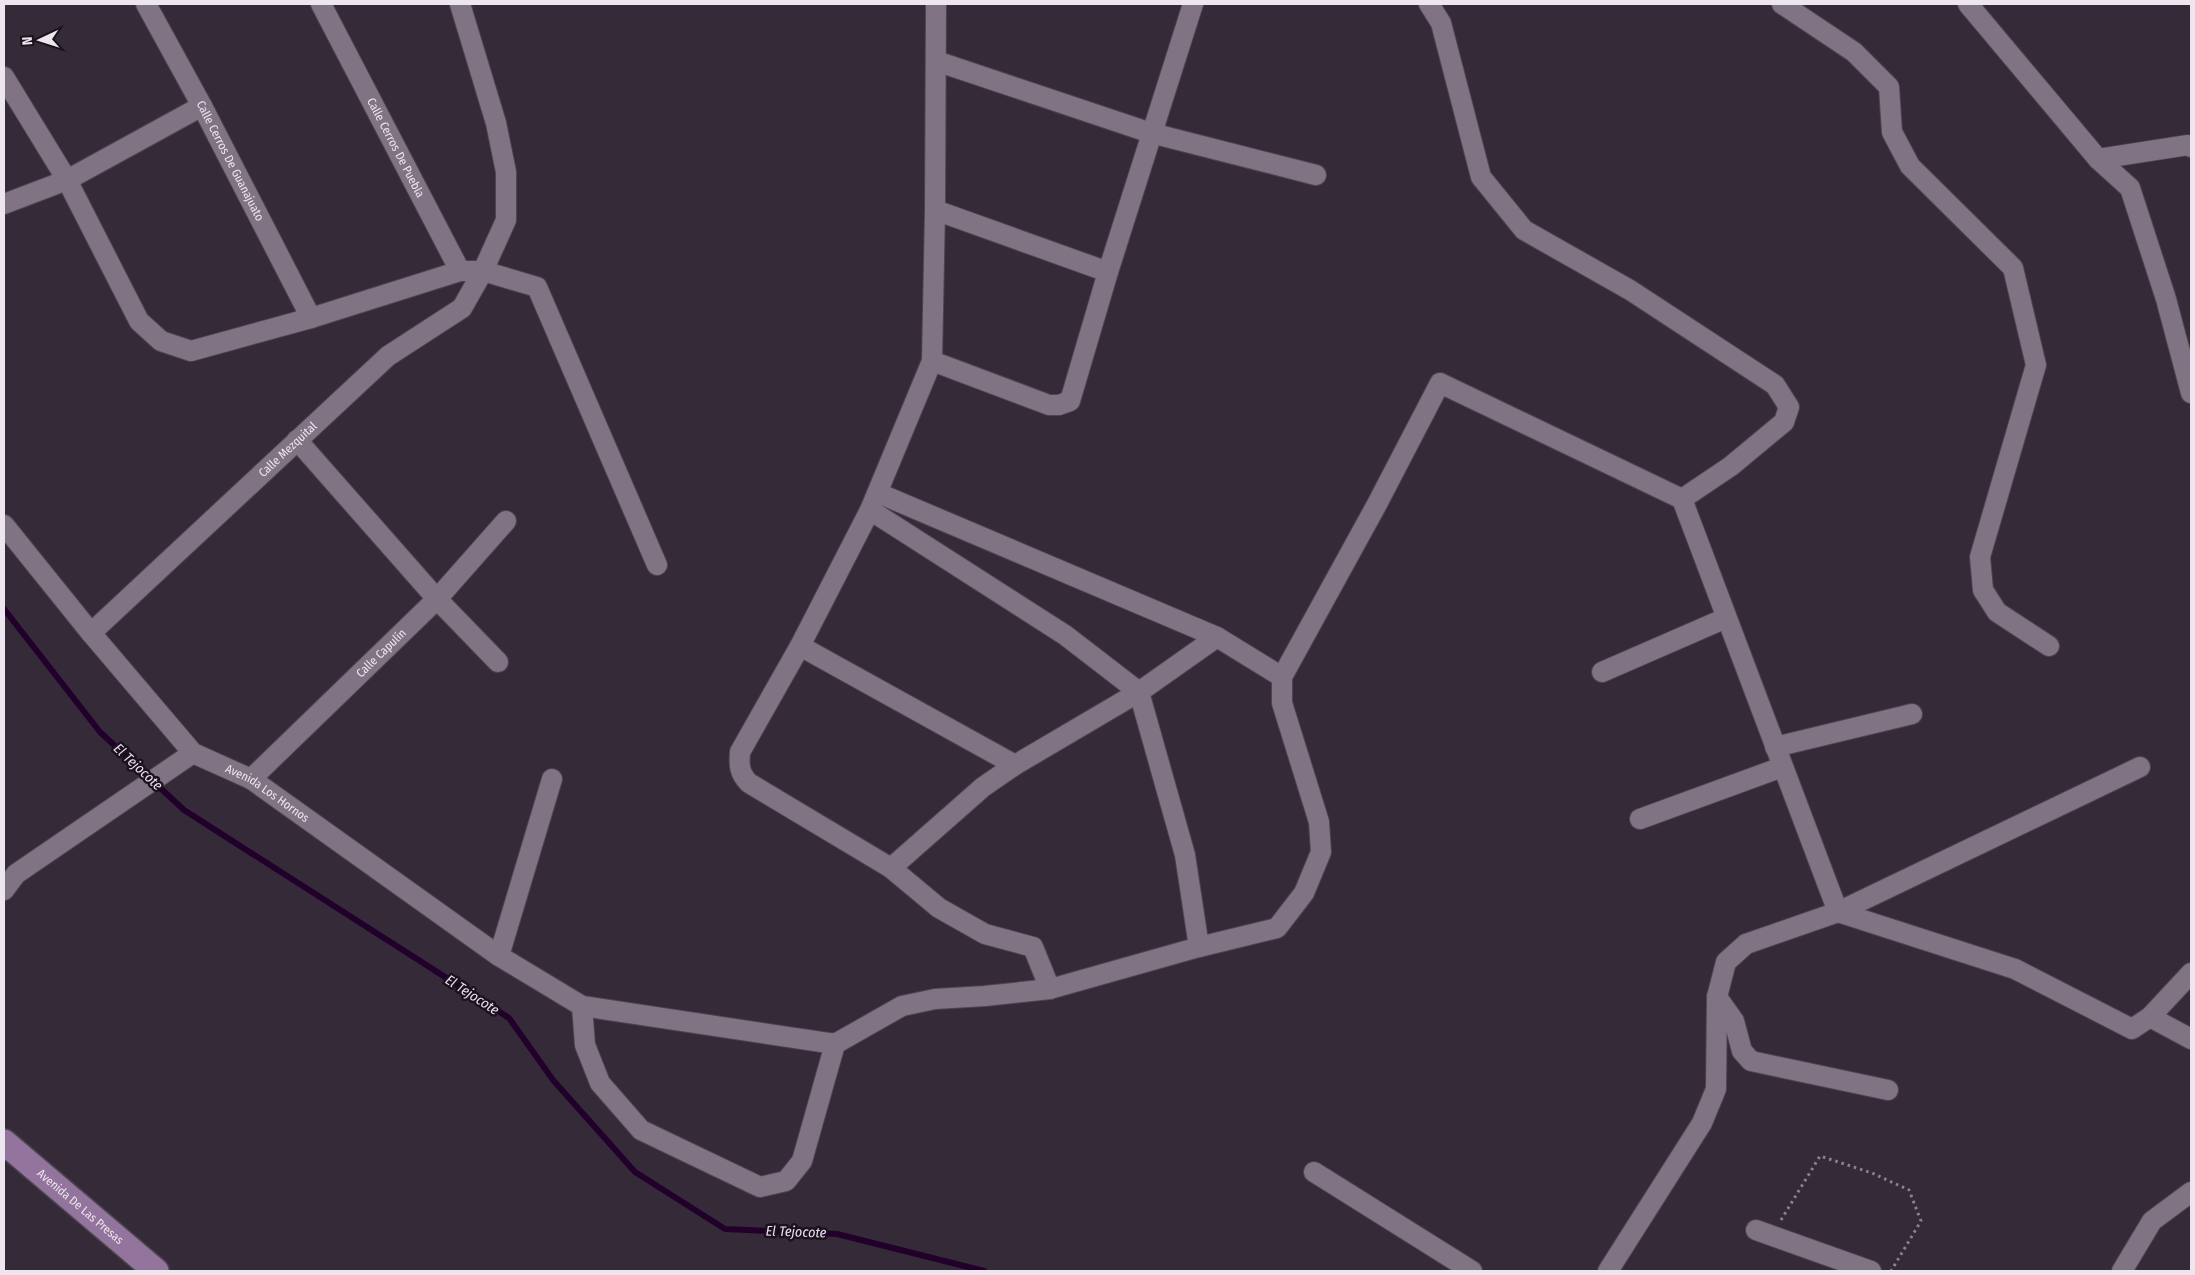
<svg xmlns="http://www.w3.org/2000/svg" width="2195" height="1275" font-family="'Fira Sans Condensed',sans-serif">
<rect width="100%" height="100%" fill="#342a38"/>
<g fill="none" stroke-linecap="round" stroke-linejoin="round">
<path stroke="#22002c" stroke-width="6" d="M4,609L100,732L184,810L509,1018L553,1080L635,1172L725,1229L837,1234L984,1271"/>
<g stroke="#4e4551" stroke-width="22">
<g id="minor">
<path id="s1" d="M146,4L202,106L311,318"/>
<path id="s2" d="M321,4L460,271H483L537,287L657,565"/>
<path d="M936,4L935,210L932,361L870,510L800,646L740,752C739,765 739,773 749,783L891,868L939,908L985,934L1033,947L1050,989"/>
<path d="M1429,4L1441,23L1481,177L1524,230L1630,290L1775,385L1789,407L1784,422L1731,466L1682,499"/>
<path d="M1782,4L1854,52L1889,87L1892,132L1910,166L2013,268L2036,365L1980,557L1983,590L1997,612L2049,646"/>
<path d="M1968,4L2098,159L2130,188L2166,299L2191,393"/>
<path d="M936,61L1151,133L1316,175"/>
<path d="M4,77L67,180L139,321L161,341L191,351L311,318L460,271"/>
<path d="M2098,159L2188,145L2191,147"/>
<path d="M4,204L67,180L202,106"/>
<path d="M935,210L1108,272"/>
<path d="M932,361L1049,405H1059L1070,401L1108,272L1193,4"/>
<path d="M297,440L437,599L498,662"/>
<path d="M878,493L1217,637L1282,677"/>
<path d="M870,510L1065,635L1139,692L1185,855L1199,947"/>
<path id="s3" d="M4,525L91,633L193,753L251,779L499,956L582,1006L835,1044L902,1006L935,999L985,996L1050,989L1199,947L1277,928L1304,893L1321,852L1319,822L1282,703V677L1376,506L1440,383L1682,499L1838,912"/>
<path id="s4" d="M91,633L388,356L462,308L483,271L506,220V172L496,123L460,4"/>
<path d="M800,646L1015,765"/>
<path d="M1602,672L1726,618"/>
<path d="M1775,747L1912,714"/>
<path id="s5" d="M251,779L437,599L506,521"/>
<path d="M1640,819L1782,767"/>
<path d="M891,868L983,787L1015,765L1139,692L1217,637"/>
<path d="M4,890L16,874L193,753"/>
<path d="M1838,912L2015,969L2132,1029L2150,1017L2191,973"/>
<path d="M499,956L552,779"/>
<path d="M1717,997L1734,1021L1742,1051L1751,1061L1888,1090"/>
<path d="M582,1006L585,1045L600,1083L641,1130L760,1187L786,1181L802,1161L835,1044"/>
<path d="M2150,1017L2191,1039"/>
<path d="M1314,1172L1472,1271"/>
<path d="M1756,1230L1871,1271"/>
<path d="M1608,1271L1702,1123L1716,1089L1717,997L1726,962L1746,944L1838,912L2140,767"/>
<path d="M2122,1271L2152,1221L2191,1192"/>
</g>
</g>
<g stroke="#4e4551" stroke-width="28">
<g id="major">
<path id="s6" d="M4,1142L156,1271"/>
</g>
</g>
<path stroke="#8b838e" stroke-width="3" stroke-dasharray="2.5 4" stroke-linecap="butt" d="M1781,1220L1820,1156L1872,1173L1909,1190L1921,1221L1891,1271"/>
<use href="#minor" stroke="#807384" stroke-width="20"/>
<use href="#major" stroke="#93749d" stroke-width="25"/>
</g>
<g text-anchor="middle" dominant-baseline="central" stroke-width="5" stroke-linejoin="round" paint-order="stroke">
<g font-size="12" fill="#ede6ef" stroke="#19141b">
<text stroke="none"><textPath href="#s2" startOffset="162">Calle Cerros De Puebla</textPath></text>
<text stroke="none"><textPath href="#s1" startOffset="178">Calle Cerros De Guanajuato</textPath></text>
<text stroke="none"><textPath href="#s4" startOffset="269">Calle Mezquital</textPath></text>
<text stroke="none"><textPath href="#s5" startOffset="181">Calle Capulín</textPath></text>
<text stroke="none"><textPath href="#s3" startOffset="381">Avenida Los Hornos</textPath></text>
<text stroke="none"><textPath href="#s6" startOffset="100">Avenida De Las Presas</textPath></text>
</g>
<g font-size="14" font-style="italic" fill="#f1d9f8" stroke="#19141b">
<text transform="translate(138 767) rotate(43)">El Tejocote</text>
<text transform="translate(472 995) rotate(33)">El Tejocote</text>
<text transform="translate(796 1232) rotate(2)">El Tejocote</text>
</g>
</g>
<rect width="2195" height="1275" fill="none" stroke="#ede6ef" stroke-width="10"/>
<g transform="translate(40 40) rotate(266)" stroke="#19141b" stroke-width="4" paint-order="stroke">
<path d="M0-4L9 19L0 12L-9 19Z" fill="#ede6ef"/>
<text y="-8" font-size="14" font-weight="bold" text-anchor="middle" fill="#ede6ef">N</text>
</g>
</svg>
